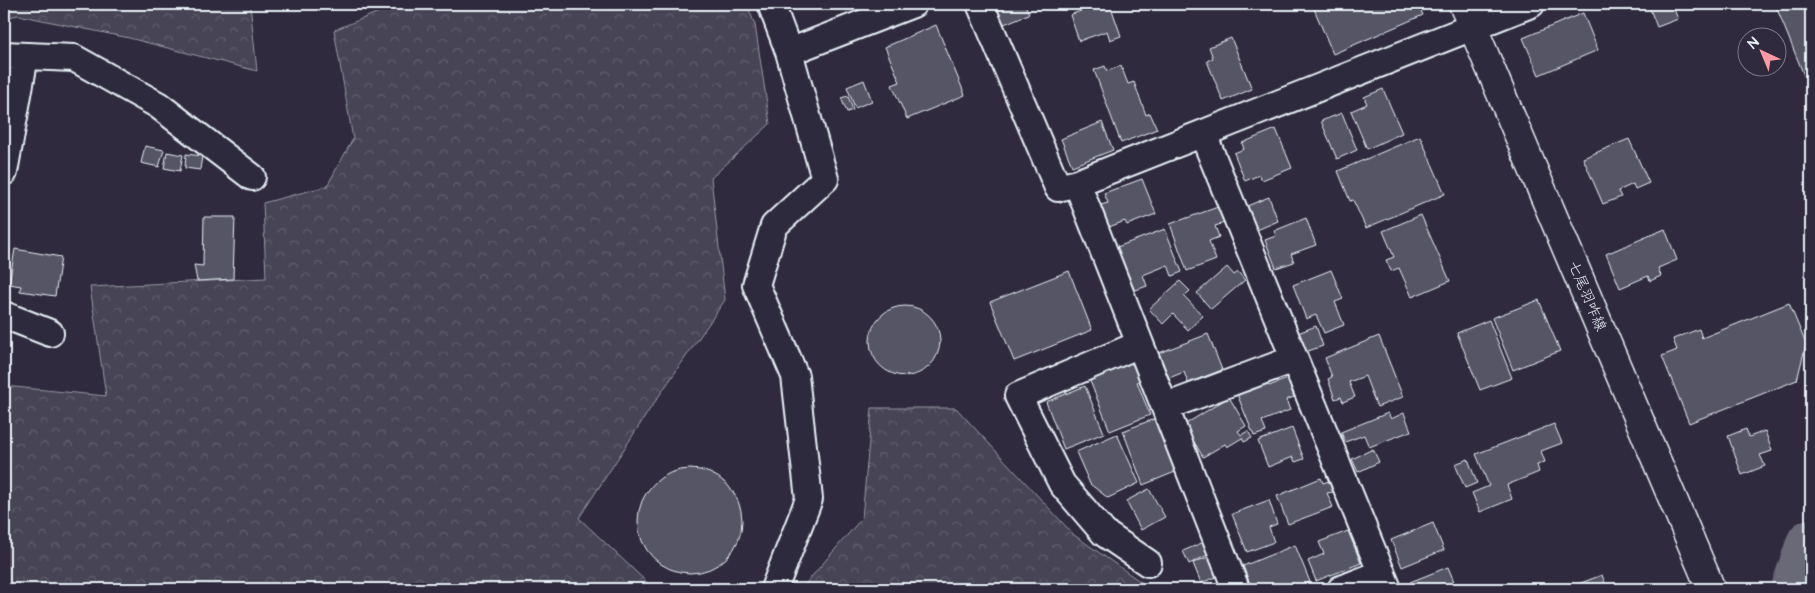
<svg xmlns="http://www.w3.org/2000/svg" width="1815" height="593" font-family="'Architects Daughter','Klee One',sans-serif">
<defs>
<pattern id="forest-crowns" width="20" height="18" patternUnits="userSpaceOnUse" patternTransform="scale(1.25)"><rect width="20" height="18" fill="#464455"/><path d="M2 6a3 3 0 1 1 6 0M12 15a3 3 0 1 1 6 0" fill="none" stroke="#615f6e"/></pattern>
</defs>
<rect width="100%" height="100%" fill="#2f2a3d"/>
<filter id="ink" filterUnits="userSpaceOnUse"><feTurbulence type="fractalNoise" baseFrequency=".02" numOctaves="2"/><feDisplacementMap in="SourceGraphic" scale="10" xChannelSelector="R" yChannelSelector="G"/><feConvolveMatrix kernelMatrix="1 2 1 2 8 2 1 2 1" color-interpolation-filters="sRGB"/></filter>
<g filter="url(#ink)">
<path fill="url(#forest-crowns)" stroke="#979aa6" d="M4,4H250L257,71L129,38L18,15L4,18Z
M399,4H747L755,25L770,124L711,178L725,300L650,409L579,518L654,589H4V386L106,396L90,287L266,278L263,203L327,186L353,139L334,30Z
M872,408H956L1074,535L1151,589H801L862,518Z"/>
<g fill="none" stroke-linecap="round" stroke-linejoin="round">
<path stroke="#696978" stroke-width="50" d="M1796,589L1811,544"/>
</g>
<path fill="#575565" stroke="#e8f1f8" d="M985,4H1025L1029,14L994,28Z
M1099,4H1110L1121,36L1110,40L1107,31L1079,41L1070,15Z
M1312,4H1418L1423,15L1333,54Z
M1648,4H1672L1678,19L1657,27Z
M1775,4H1811V89L1810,90Z
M1583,13L1598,50L1539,75L1523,38Z
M936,25L965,95L907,119L892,85L900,82L885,47Z
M1231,38L1252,89L1223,101L1207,61L1213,58L1209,47Z
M1105,66L1107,71L1121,66L1128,84L1134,82L1146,115L1150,113L1157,129L1121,143L1094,70Z
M864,80L872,101L855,108L847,87Z
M1383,89L1402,133L1367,149L1351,111L1367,104L1364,97Z
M848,96L853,110L847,112L841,98Z
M1342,113L1357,150L1337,159L1321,121Z
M1102,122L1113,150L1072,166L1061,139Z
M1276,129L1292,168L1262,180L1259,175L1245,181L1234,153L1244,149L1242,143Z
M1420,136L1445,194L1366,228L1353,200L1350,201L1338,171Z
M1629,139L1649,183L1635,189L1633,184L1618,191L1621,197L1603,204L1583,158Z
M145,146L164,150L159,167L141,163Z
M167,152L183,155L180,171L164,168Z
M186,154L202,156L200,170L185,168Z
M1142,179L1156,214L1127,225L1125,221L1109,227L1101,205L1108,203L1104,193Z
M1269,197L1278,221L1257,230L1247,206Z
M1218,207L1224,223L1215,226L1219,237L1209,241L1216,260L1187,271L1170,224Z
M1421,215L1450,281L1412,297L1399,268L1391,271L1386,260L1394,257L1383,231Z
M204,217H235L233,279L197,281L194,265L203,266Z
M1306,218L1316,245L1291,254L1294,262L1276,268L1265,240L1276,236L1274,231Z
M1165,229L1182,272L1172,276L1168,265L1143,275L1147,286L1133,291L1117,247Z
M1665,229L1677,260L1658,268L1661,276L1650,281L1648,276L1620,288L1606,254Z
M15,249L61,257L55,296L20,291L21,286L9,284Z
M1227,267L1234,275L1238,272L1245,280L1211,309L1197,293Z
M1331,270L1343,299L1335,302L1344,325L1324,333L1316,315L1306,319L1293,285Z
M1069,271L1092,330L1014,361L990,302Z
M1180,281L1190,291L1184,296L1203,316L1188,330L1173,314L1163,324L1149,309Z
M1539,300L1560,351L1513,370L1492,318Z
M1789,303L1806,344L1797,380L1689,423L1662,356L1677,350L1673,339L1699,329L1702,338Z
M870 341a35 35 0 1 1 70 0a35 35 0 1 1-70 0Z
M1489,320L1512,378L1480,390L1457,333Z
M1316,326L1323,346L1305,352L1298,333Z
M1208,334L1222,370L1188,383L1184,372L1169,378L1159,353Z
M1379,336L1403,397L1377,407L1365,376L1349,382L1355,397L1343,402L1341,397L1335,399L1328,379L1332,377L1325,358Z
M1129,360L1131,364L1138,361L1145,379L1137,382L1150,415L1110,431L1088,376Z
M1287,379L1294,397L1286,400L1290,410L1262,421L1266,432L1254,436L1237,394L1267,381L1269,386Z
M1085,386L1104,433L1064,449L1046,402Z
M1229,397L1246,426L1238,431L1241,435L1248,431L1252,438L1244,442L1242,438L1227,447L1225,444L1203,457L1184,425Z
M1388,413L1391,419L1404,413L1411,431L1369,447L1364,435L1345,442L1341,432Z
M1159,417L1180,470L1143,485L1123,431Z
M1554,424L1562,443L1541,451L1545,462L1537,465L1539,472L1507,485L1512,499L1480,512L1472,493L1489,486L1476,454Z
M1292,428L1304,459L1295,462L1293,457L1268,467L1258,441Z
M1746,429L1749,437L1765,431L1772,451L1760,455L1765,466L1742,475L1728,436Z
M1117,434L1139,483L1108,498L1090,484L1076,452Z
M1373,449L1379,462L1358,472L1352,459Z
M1468,459L1477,483L1465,488L1455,464Z
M638 521a52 52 0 1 1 104 0a52 52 0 1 1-104 0Z
M1321,478L1323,483L1329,481L1333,492L1327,493L1333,507L1288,524L1277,496Z
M1149,489L1165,517L1141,530L1126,501Z
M1269,500L1277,524L1269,527L1274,542L1247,552L1232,514Z
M1433,523L1444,550L1402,567L1391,540Z
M1348,531L1361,563L1316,581L1308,561L1324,554L1319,542Z
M1204,542L1210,554L1189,564L1183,551Z
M1295,545L1310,582L1292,589H1259L1258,588L1252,589L1243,566Z
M1216,554L1224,574L1201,583L1193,563Z
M1448,567L1457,589H1413L1410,582Z
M1602,575L1607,589H1565Z"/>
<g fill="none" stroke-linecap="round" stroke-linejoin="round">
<g stroke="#e8f1f8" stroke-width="30">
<path id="minor" d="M771,4L789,52L913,4
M980,4L1058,188L1077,183L1531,4
M4,55L74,58L158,105L252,177
M1203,134L1388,589
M4,172L25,56
M1077,183L1236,589
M4,315L50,333
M1140,344L1018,396L1062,484L1104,533L1148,563
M1165,407L1294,359
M774,589L809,499L795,376L756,285L774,226L825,179L789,52
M1341,589L1382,573"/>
</g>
<g stroke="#e8f1f8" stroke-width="31">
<path id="major" d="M1463,4L1711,589"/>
</g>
<use href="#minor" stroke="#2f2a3d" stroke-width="26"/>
<use href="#major" stroke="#2f2a3d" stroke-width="28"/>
</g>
</g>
<g text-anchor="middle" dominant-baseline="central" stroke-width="4.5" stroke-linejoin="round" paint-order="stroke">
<g font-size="15" fill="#e8f1f8" stroke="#2f2a3d">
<text transform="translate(1587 296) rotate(67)">七尾羽咋線</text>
</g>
</g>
<rect width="1815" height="593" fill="none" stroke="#2f2a3d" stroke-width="20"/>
<rect x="10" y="10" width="1795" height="573" fill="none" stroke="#e8f1f8" stroke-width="2" filter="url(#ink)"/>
<g transform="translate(1762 52) rotate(316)"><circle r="24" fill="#2f2a3d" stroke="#797a88"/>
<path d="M0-4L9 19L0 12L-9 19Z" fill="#ff9aa2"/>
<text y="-8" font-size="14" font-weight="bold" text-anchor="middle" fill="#e8f1f8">N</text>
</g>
</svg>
